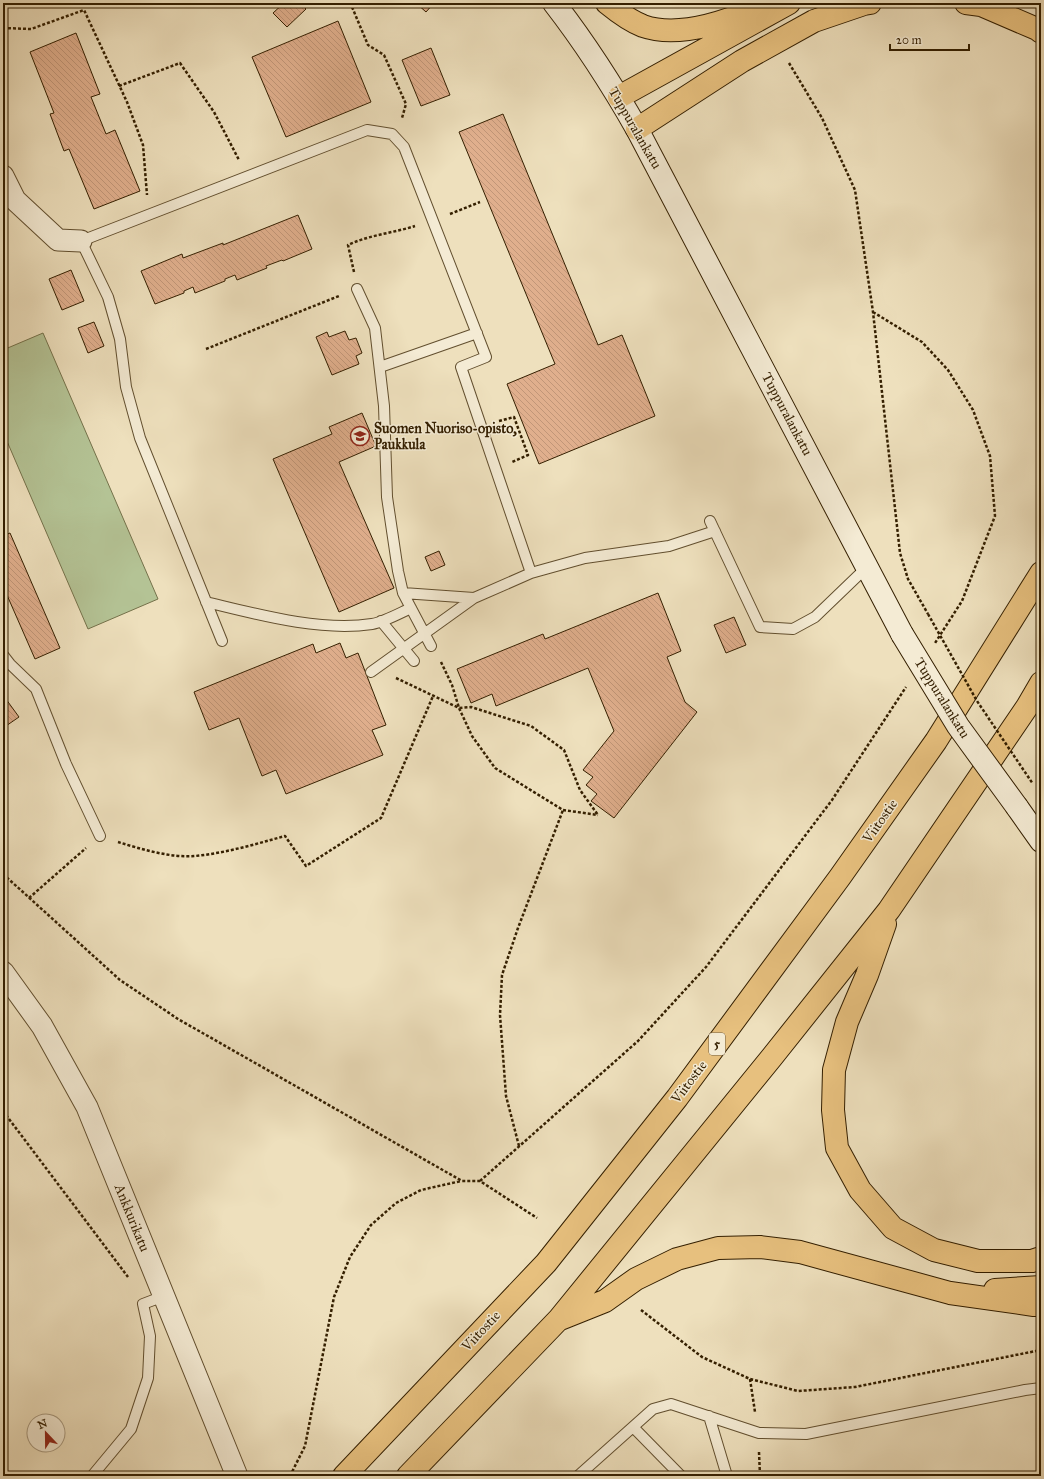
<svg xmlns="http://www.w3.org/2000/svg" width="1044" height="1479" font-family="'IM FELL Great Primer',serif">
<defs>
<pattern id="building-back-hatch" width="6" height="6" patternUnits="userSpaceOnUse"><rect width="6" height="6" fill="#e0af8d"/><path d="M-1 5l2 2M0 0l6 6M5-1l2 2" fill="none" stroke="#c19678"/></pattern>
</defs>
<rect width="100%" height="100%" fill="#eee0bd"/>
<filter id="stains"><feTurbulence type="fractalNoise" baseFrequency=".005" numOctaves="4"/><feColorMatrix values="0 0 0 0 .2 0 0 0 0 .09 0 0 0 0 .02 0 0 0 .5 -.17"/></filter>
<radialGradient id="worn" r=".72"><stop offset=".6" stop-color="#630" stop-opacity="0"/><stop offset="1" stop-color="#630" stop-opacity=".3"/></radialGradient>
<path fill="#b4c395" stroke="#74714a" d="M43,333L158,599L88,629L3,432V350Z"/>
<path fill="url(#building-back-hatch)" stroke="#341f00" d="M284,3H300L306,9L287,27L273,13Z
M416,3H434L426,12Z
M338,21L371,102L286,137L252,57Z
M76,33L100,94L91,97L106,134L115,130L140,191L94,209L69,149L64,151L50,114L54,113L30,52Z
M431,48L450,95L421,106L402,60Z
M503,114L598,345L622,335L655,416L539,464L507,384L555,364L459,132Z
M298,215L312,249L283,261L282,260L266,266L267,268L237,280L235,275L225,279V281L195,293L193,287L184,291V293L155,304L141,271L182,254L183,258L223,243V245Z
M71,270L84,301L62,310L49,279Z
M94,322L104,346L88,353L78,328Z
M345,331L349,340L356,338L362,353L356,356L359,364L332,375L316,337L327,332L329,337Z
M362,413L376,446L339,462L394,588L339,612L273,459L332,434L329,427Z
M10,533L60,648L35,659L3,586V536Z
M439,551L445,565L431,571L425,557Z
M658,593L681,651L667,657L685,702L697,712L614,818L591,801L597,794L586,785L593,777L583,770L614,731L588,668L496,706L492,694L471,703L457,669L543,634L545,639Z
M734,617L746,645L726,653L714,625Z
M340,643L346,658L358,653L386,725L372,730L383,755L286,794L276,770L262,776L239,718L209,730L194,692L313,644L316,653Z
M3,695L19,717L3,728Z"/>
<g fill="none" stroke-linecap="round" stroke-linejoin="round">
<g stroke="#624f2f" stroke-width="12">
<path id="lane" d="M357,289L375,328L384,406L387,497L398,571L403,593L431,646
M380,367L477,333
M710,521L760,627L793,629L815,617L867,567
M531,573L585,558L669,546L715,531
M206,602C256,614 320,632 372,624C384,622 400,613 411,608
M381,621L414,661
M222,641L140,438L126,387L120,339L108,297L81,241L367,130L392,134L404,147L486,357L461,367L531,573L474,598L403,593
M3,655L10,664L36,689L66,764L100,836
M371,672L474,598
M709,1416L727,1476
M633,1427L681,1476
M92,1476L131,1429L148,1378L150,1336L143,1304L164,1296
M578,1476L653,1409L671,1404L759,1433L806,1434L1025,1390L1041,1388"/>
</g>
<g stroke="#624f2f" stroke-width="23">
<path id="street" d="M3,176L15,200L58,240L81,241
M3,972L42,1026L87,1107L237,1476"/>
</g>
<g stroke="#341f00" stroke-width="24">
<path id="secondary" d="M554,3C585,43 612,85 637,129L902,634
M1017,807L1041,841"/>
</g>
<g stroke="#341f00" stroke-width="24">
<path id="highway" d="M607,3C618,12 630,21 643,26C677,38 722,23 753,10
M966,3L981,5L1037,29L1041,32
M619,97L789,3
M637,129L742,61L814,21L864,4L870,3
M885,924L867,975L847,1022L834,1070L833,1110L837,1148L860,1190L893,1228L934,1250L978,1261H1032L1041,1258
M995,1290L1041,1287
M560,1319L605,1301L636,1279L677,1259L718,1248L760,1247L800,1252L950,1293L1034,1305L1041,1304
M344,1476L546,1263L677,1098L840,877L936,741L1041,573
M408,1476L559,1319L772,1057L889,910L1027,707L1041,683"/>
</g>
<path stroke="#341f00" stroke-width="2.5" stroke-dasharray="3 2" stroke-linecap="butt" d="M349,3L352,7L368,45L384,55L406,104L402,118
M3,28L31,29L84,10L127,102L143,145L147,195
M789,63L822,118L855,190L873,312L900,553L908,579L928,614
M119,86L180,63L214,112L239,160
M450,214L480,202
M354,272L348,245C369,235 393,233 415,226
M873,312L922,342L948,370L973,410L990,456L995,516L962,601L935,643
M206,349L339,296
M499,421L514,417L528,455L512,462
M441,662L452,685L459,708L471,707L531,726L564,750L580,790L598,815
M396,678L459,708L472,736L495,768L563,810L598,815
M118,842C141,849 170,858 195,856C226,853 256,844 285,836L306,866L381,818L433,696
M3,874L120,980L178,1019L462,1181H480L537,1218
M29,898L86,848
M3,1111L128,1277
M519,1146L506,1096L500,1015L502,975L518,928L563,810
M480,1181L638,1041L706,967L832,800L906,687
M641,1310L702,1357L750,1379L798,1391L855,1387L1041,1350
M750,1379L755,1412
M759,1452L760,1476
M290,1476L305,1446L334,1297L350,1257L371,1225L396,1203L421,1190L461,1181"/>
<use href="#lane" stroke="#f4ebd4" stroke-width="10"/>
<use href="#street" stroke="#f4ebd4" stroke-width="21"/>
<use href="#secondary" stroke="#f4ebd4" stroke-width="22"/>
<use href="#highway" stroke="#e7c07e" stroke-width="22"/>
<g stroke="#341f00" stroke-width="24" stroke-linecap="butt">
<path id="secondary-bridge" d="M902,634L958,726L1017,807"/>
</g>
<path stroke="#341f00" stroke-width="2.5" stroke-dasharray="3 2" stroke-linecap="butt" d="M928,614L977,701L1033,784"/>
<use href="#secondary-bridge" stroke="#f4ebd4" stroke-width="22"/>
</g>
<defs>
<g id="school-ring" transform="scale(1)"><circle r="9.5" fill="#f4ebd4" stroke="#8f2418" stroke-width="1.5"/><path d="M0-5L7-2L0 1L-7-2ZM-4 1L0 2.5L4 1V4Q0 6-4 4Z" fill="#8f2418"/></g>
</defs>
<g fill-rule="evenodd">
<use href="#school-ring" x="360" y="436"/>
</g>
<g text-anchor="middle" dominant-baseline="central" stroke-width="3" stroke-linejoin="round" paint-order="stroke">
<rect fill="#f4ebd4" stroke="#6e5c40" stroke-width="1" x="709" y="1033" width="16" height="22" rx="3"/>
<g font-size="13" font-weight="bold" fill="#341f00">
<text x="717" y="1044">5</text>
</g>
<g font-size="14" fill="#341f00" stroke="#f4ebd4">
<text transform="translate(635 128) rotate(60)">Tuppuralankatu</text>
<text transform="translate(787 414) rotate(62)">Tuppuralankatu</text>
<text transform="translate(942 698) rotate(58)">Tuppuralankatu</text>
<text transform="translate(880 821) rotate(-55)">Viitostie</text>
<text transform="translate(689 1082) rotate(-53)">Viitostie</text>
<text transform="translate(132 1218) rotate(68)">Ankkurikatu</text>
<text transform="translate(481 1331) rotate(-47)">Viitostie</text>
</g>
<g font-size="14" font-weight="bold" fill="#341f00" stroke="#f4ebd4" text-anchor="start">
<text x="374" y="428">Suomen Nuoriso-opisto,<tspan x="374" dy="16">Paukkula</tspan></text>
</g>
</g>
<rect width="1044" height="1479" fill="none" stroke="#eee0bd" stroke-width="16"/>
<rect x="4" y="4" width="1036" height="1471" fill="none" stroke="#341f00" stroke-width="2"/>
<rect x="8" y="8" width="1028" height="1463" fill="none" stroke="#341f00"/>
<g transform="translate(46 1433) rotate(338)"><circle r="19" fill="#f4ebd4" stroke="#a7997f"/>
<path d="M0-3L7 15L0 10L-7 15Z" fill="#8f2418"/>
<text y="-6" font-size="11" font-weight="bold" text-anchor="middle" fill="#341f00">N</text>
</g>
<path d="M890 44v6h79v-6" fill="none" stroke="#341f00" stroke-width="2"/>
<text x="896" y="44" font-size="12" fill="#341f00" stroke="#f4ebd4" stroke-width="3" paint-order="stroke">20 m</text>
<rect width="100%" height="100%" filter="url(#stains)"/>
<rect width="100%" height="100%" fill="url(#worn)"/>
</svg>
